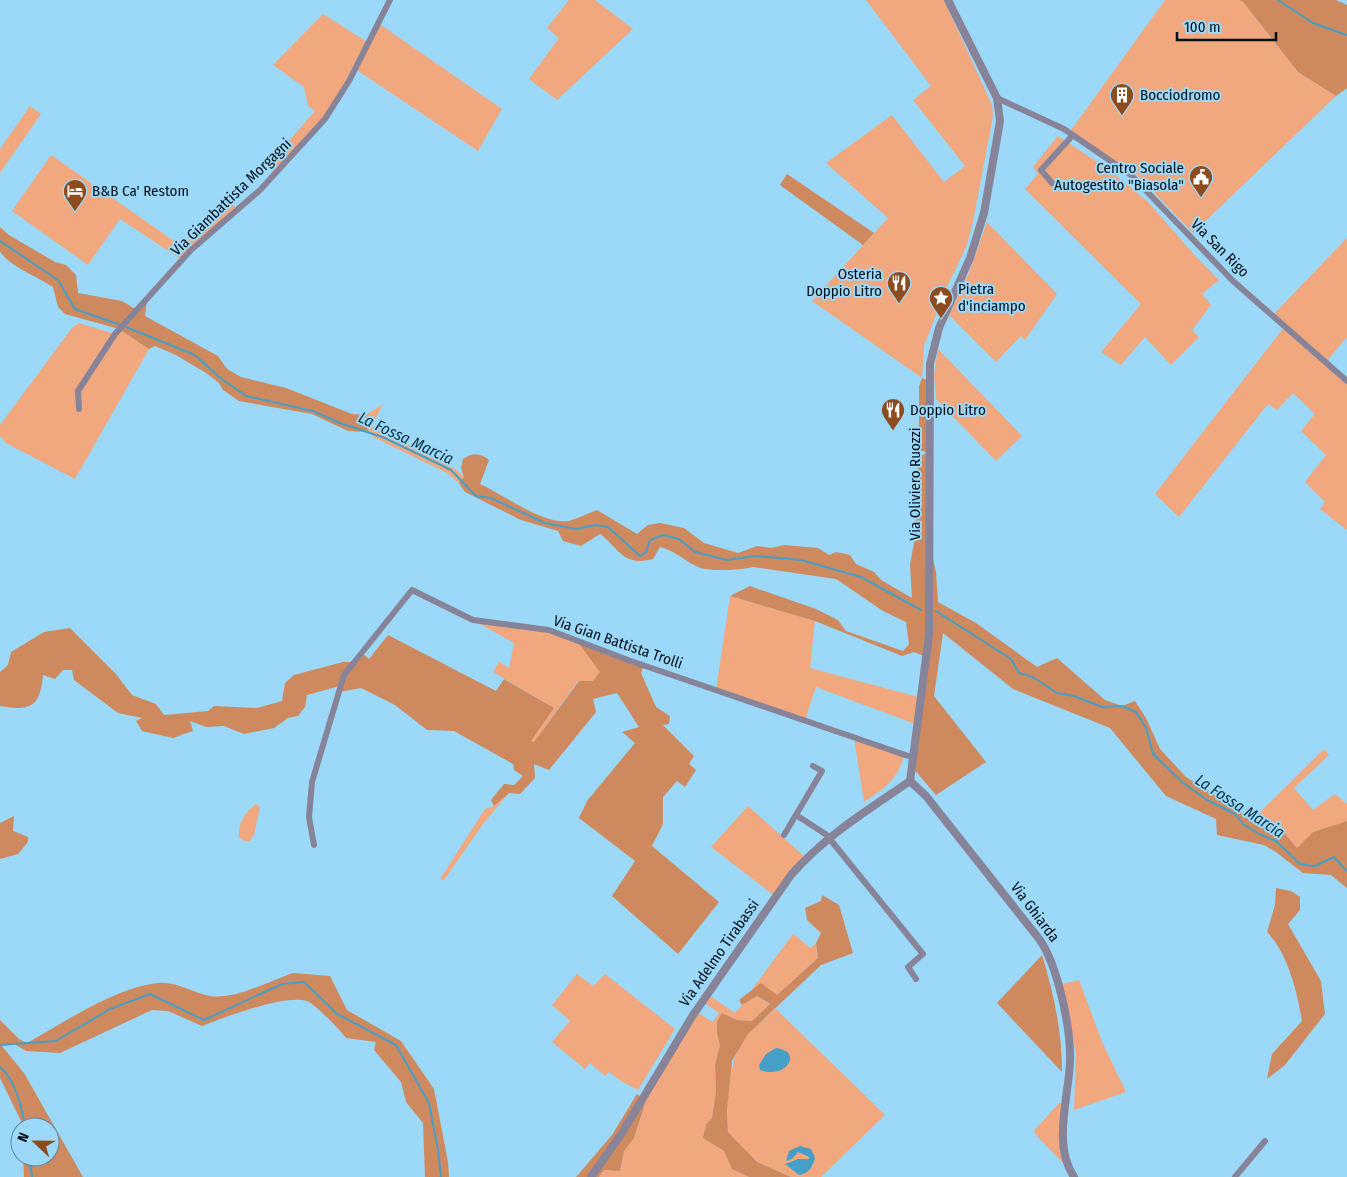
<svg xmlns="http://www.w3.org/2000/svg" width="1347" height="1177" font-family="'Fira Sans Condensed',sans-serif">
<rect width="100%" height="100%" fill="#9cd8f7"/>
<path fill="#f1a87e" d="M569,0H595L633,29L557,100L529,79L559,38L547,28Z
M866,0H944L992,105L993,116L973,222L967,245L947,287L924,346L922,378L812,301L888,218L826,163L892,115L944,182L965,166L913,100L931,86Z
M1165,0H1239L1244,3L1298,72L1336,96L1193,233L1136,174L1133,177L1069,133Z
M323,14L367,42L378,23L502,109L478,151L355,69L336,103L275,174L267,166L315,111L308,106L304,87L273,65Z
M30,106L41,114L0,173V149Z
M1058,136L1108,169L1148,202L1199,260L1219,280L1202,294L1211,305L1192,330L1199,337L1171,365L1145,337L1121,365L1101,352L1141,304L1025,189L1038,174L1033,167Z
M51,155L181,246L232,204L238,209L182,260L120,219L88,265L12,211Z
M987,222L1057,294L1025,340L1021,336L996,362L949,315L969,273Z
M1347,238V337L1326,362L1347,381V530L1320,509L1325,502L1305,482L1326,455L1301,431L1315,414L1293,393L1277,410L1268,404L1179,517L1155,494L1285,326L1273,315Z
M79,323L115,334L119,329L149,349L75,479L6,443L0,436V425L72,328Z
M938,349L1022,436L996,461L936,399L934,375Z
M383,404L372,426L455,469L464,477L459,483L447,473L375,438L368,432L366,415Z
M730,596L815,621L810,668L922,698L918,725L816,687L805,720L716,690Z
M473,620L549,630L577,641L601,672L593,681H578L534,742L530,741L554,708L493,672L499,662L509,668L514,643Z
M854,737L904,754C899,779 884,789 864,802Z
M1324,749L1329,755L1294,788L1313,810L1335,794L1347,804V821L1313,832L1297,848L1275,823L1251,821Z
M509,793L483,824L444,880L440,879L485,809L494,806Z
M256,804L260,807L254,835L250,841H244L239,837C238,823 245,812 256,804Z
M748,806L806,858L776,897L711,847Z
M793,934L811,948L816,943L818,958L777,995L751,991Z
M577,974L593,986L605,974L675,1029L638,1090L621,1081L609,1072L605,1076L590,1063L585,1069L552,1042L570,1021L552,1005Z
M1079,980L1103,1044L1126,1092L1074,1110L1076,1054L1062,984Z
M707,994L735,1013L742,1005L757,996L770,1005L752,1021L737,1020L722,1013L717,1033L720,1045L715,1065L716,1091L712,1118L706,1124L703,1138L724,1151L732,1169L749,1177H599L604,1170L620,1171L624,1151L634,1138L645,1105L642,1098L695,1011L713,1022L719,1013L702,1001Z
M776,1009L885,1115L821,1177H791L757,1162L728,1132C727,1099 727,1062 747,1035C754,1026 767,1018 776,1009Z
M1059,1103H1062L1059,1133L1063,1163L1036,1135L1034,1131Z"/>
<path fill="#cf895f" d="M1239,0H1336L1347,5V88L1336,96L1298,72L1244,3Z
M787,174L874,233L863,245L780,185Z
M0,227L9,235L55,262L66,265L76,275L78,293L122,301L137,310L147,299L145,316L218,356L227,369L241,377L286,388L352,414L366,415L368,432L348,431L312,414L239,401L223,390L219,383L206,373L176,355L155,346L149,349L119,329L65,314L58,307L53,287C38,277 7,265 0,251C0,246 0,233 0,227Z
M922,378L930,381L929,540L936,572L938,602L976,623L1037,667L1057,658L1105,700L1122,706L1135,701L1146,718L1160,749L1186,777L1239,810L1251,821C1277,819 1281,830 1297,848L1313,832L1347,821V888L1331,875L1303,873L1276,852L1264,845L1217,835L1216,819L1166,796L1110,728L1013,689L943,633L934,696L986,762L936,795L913,768L926,657L914,652L902,656L815,621L730,596L750,586L816,609L838,620L846,631L903,651L909,644L906,622L883,611L836,579L753,567C741,570 710,572 698,567C683,560 678,552 660,547L653,559C623,567 620,549 600,534L581,546L563,541L558,531L521,520L465,492L459,483L464,477L461,468L463,459C473,452 480,453 489,460L480,484C504,495 544,525 568,521C578,519 588,513 597,510L637,534L648,525L660,523L684,528L704,543L738,553L757,546L771,548L784,545L818,548L829,555L836,552L850,555L856,564L874,572L881,580L912,598L910,565L915,537L918,458L928,452L915,450L919,442V386Z
M70,628L115,673L132,695L156,704L164,715L208,711L214,706L257,708L282,701L285,683L294,675L343,662H352L362,653L369,659L388,635L496,691L504,679L554,708L531,741L534,742L579,681H593L600,672L577,641L644,665L641,673L656,707L670,716L669,724L663,725L694,756L689,764L696,770L685,787L677,781L663,797V824L652,846L719,902L678,954L612,896L635,861L579,818L587,801L635,743L622,732L639,727L617,693L593,699L596,712L549,770L534,764L535,778L520,794L509,793L494,806L491,800L504,784L514,785L523,776L514,770L513,764L454,731L427,730L395,705L361,688L339,692L340,686L307,695L305,707L298,716L288,718L274,728L244,734L224,726L206,727L190,721L193,731L173,738L142,731L136,721L142,718L118,713L74,680L72,670H63L55,679L43,675C40,708 30,711 0,706V672L8,665L11,652L44,632Z
M14,816L13,831L28,837V842L18,854L0,859V823Z
M1276,888L1291,891L1300,897V910L1288,924L1321,981L1325,1014L1285,1065L1267,1079L1272,1054L1302,1021C1297,991 1288,954 1267,932L1275,905Z
M822,895L839,905L853,953L821,965L748,1034L732,1061L727,1110L728,1132L757,1162L791,1177H749L732,1169L724,1151L703,1138L706,1124L712,1118L716,1091L715,1065L720,1045L717,1033V1022L722,1013L737,1020L752,1021L770,1004L757,996L742,1005L739,1000L761,983L777,995L818,958L816,943L821,933L807,920L805,908L821,901Z
M1042,955C1054,994 1062,1032 1062,1072L997,1003Z
M293,973L330,976L347,1010L401,1041L434,1089L448,1162L449,1177H425L423,1123L406,1102L401,1082L374,1050L376,1042L346,1038C342,1032 314,1003 307,1001C285,994 225,1017 202,1026L168,1011L152,1010L60,1053L26,1051L14,1044L1,1045L24,1073L83,1177H24L23,1157H50V1127H21V1121L0,1078V1020L19,1039L27,1043C65,1022 114,988 158,983C177,981 192,993 210,996C234,1000 270,981 293,973Z
M637,1094L642,1098L645,1104L634,1138L624,1151L620,1171L604,1170L599,1177H576L612,1135Z"/>
<path fill="#469fc7" d="M776,1048C804,1051 786,1080 760,1070L759,1065L766,1054Z
M800,1146L811,1149L815,1158C813,1167 808,1174 799,1175L785,1164L798,1159H809V1157L798,1152L792,1159L786,1161L789,1151Z"/>
<g fill="none" stroke-linecap="round" stroke-linejoin="round">
<path stroke="#469fc7" stroke-width="2" d="M1278,0L1313,23L1347,35
M0,241L58,280L75,309L121,325
M126,327L195,355L219,377L246,396L313,411L340,423L385,438L451,470L476,496L491,498L545,523L576,529L596,525L608,527L640,556L646,552L650,540L663,535L679,539L695,552L727,560L755,556L801,560L861,577L921,610
M936,611L1011,659L1019,673L1033,677L1057,693L1074,696L1102,707L1122,706L1136,712L1146,728L1153,754L1182,782L1207,800L1235,814L1243,824L1261,835L1276,841L1300,864L1315,866L1334,857L1347,871
M0,1045L56,1041L110,1009L150,994L204,1020L282,984L304,982L337,1014L396,1045L429,1103L438,1150L441,1177
M0,1067C15,1080 22,1108 25,1127
M29,1157L32,1177"/>
<path stroke="#87849a" stroke-width="6" d="M997,98L1064,129L1131,175L1233,281L1347,381
M1052,183L1041,170L1073,135
M79,409L78,391L115,334L191,250L260,190L325,119L349,81L390,0
M796,815L830,837
M784,835L822,771L813,766
M829,838L923,954L908,967L916,979
M314,845L309,817L312,782L344,675L412,590L473,620L549,630L628,660L914,758
M1235,1177L1265,1141"/>
<path stroke="#87849a" stroke-width="8" d="M910,781L929,635L930,364L939,328L970,258L984,213L1000,121L997,98L948,0
M910,781L926,796L1040,940C1058,967 1071,1028 1070,1061C1069,1097 1052,1144 1074,1177
M591,1177L622,1133L693,1015L791,875C825,836 868,810 910,781"/>
</g>
<defs>
<g id="building-pin" transform="scale(1.25)"><path d="M0 17L-7.5 6A9.5 9.5 0 1 1 7.5 6Z" fill="#8e4b1d" stroke="#9cd8f7"/><path d="M-4-6H4V6H1V3H-1V6H-4ZM-2.5-4.3h1.7v1.8h-1.7ZM.8-4.3h1.7v1.8H.8ZM-2.5-1h1.7V.8h-1.7ZM.8-1h1.7V.8H.8Z" fill="#fff"/></g>
<g id="civic-pin" transform="scale(1.25)"><path d="M0 17L-7.5 6A9.5 9.5 0 1 1 7.5 6Z" fill="#8e4b1d" stroke="#9cd8f7"/><path d="M-.6-6.5H3V-4.5H.6V-3L4-1V1h2V6H-6V1h2V-1L-.6-3ZM-1.2 2.5V6h2.4V2.5Z" fill="#fff"/></g>
<g id="hotel-pin" transform="scale(1.25)"><path d="M0 17L-7.5 6A9.5 9.5 0 1 1 7.5 6Z" fill="#8e4b1d" stroke="#9cd8f7"/><path d="M-6-4.5h1.5V1H6V5H4.5V3h-9V5H-6ZM-4 0a1.8 1.8 0 1 1 3.6 0ZM.5 0V-2.5h3Q6-2.5 6 0Z" fill="#fff"/></g>
<g id="restaurant-pin" transform="scale(1.25)"><path d="M0 17L-7.5 6A9.5 9.5 0 1 1 7.5 6Z" fill="#8e4b1d" stroke="#9cd8f7"/><path d="M-5-6h1v4h1v-4h1v4h1v-4h1v5L-1.5 .5V6h-2V.5L-5-1ZM5-6V6H3V1.5H1.5Q1.5-4 5-6Z" fill="#fff"/></g>
<g id="sight-pin" transform="scale(1.25)"><path d="M0 17L-7.5 6A9.5 9.5 0 1 1 7.5 6Z" fill="#8e4b1d" stroke="#9cd8f7"/><path d="M0-6L1.8-2.2L6-1.7L2.9 1.2L3.7 5.4L0 3.3L-3.7 5.4L-2.9 1.2L-6-1.7L-1.8-2.2Z" fill="#fff"/></g>
</defs>
<g fill-rule="evenodd">
<use href="#building-pin" x="1122" y="95"/>
<use href="#civic-pin" x="1201" y="177"/>
<use href="#hotel-pin" x="75" y="191"/>
<use href="#restaurant-pin" x="899" y="283"/>
<use href="#sight-pin" x="941" y="298"/>
<use href="#restaurant-pin" x="893" y="410"/>
</g>
<g text-anchor="middle" dominant-baseline="central" stroke-width="4" stroke-linejoin="round" paint-order="stroke">
<g font-size="15" fill="#000e18" stroke="#9cd8f7" text-anchor="start">
<text x="1140" y="95">Bocciodromo</text>
<text x="1184" y="168" text-anchor="end">Centro Sociale<tspan x="1184" dy="17">Autogestito "Biasola"</tspan></text>
<text x="92" y="191">B&amp;B Ca' Restom</text>
<text x="882" y="274" text-anchor="end">Osteria<tspan x="882" dy="17">Doppio Litro</tspan></text>
<text x="958" y="289">Pietra<tspan x="958" dy="17">d'inciampo</tspan></text>
<text x="910" y="410">Doppio Litro</text>
</g>
<g font-size="15" fill="#000e18" stroke="#9cd8f7">
<text transform="translate(231 197) rotate(-44)">Via Giambattista Morgagni</text>
<text transform="translate(1220 248) rotate(45)">Via San Rigo</text>
<text transform="translate(915 484) rotate(-90)">Via Oliviero Ruozzi</text>
<text transform="translate(618 642) rotate(19)">Via Gian Battista Trolli</text>
<text transform="translate(1035 912) rotate(53)">Via Ghiarda</text>
<text transform="translate(719 953) rotate(-55)">Via Adelmo Tirabassi</text>
</g>
<g font-size="16" font-style="italic" fill="#083142" stroke="#9cd8f7">
<text transform="translate(406 438) rotate(25)">La Fossa Marcia</text>
<text transform="translate(1240 806) rotate(33)">La Fossa Marcia</text>
</g>
</g>
<g transform="translate(35 1142) rotate(292)"><circle r="24" fill="#9cd8f7" stroke="#5e879e"/>
<path d="M0-4L9 19L0 12L-9 19Z" fill="#8e4b1d"/>
<text y="-8" font-size="14" font-weight="bold" text-anchor="middle" fill="#000e18">N</text>
</g>
<path d="M1177 32v8h99v-8" fill="none" stroke="#000e18" stroke-width="2.5"/>
<text x="1184" y="32" font-size="15" fill="#000e18" stroke="#9cd8f7" stroke-width="4" paint-order="stroke">100 m</text>
</svg>
